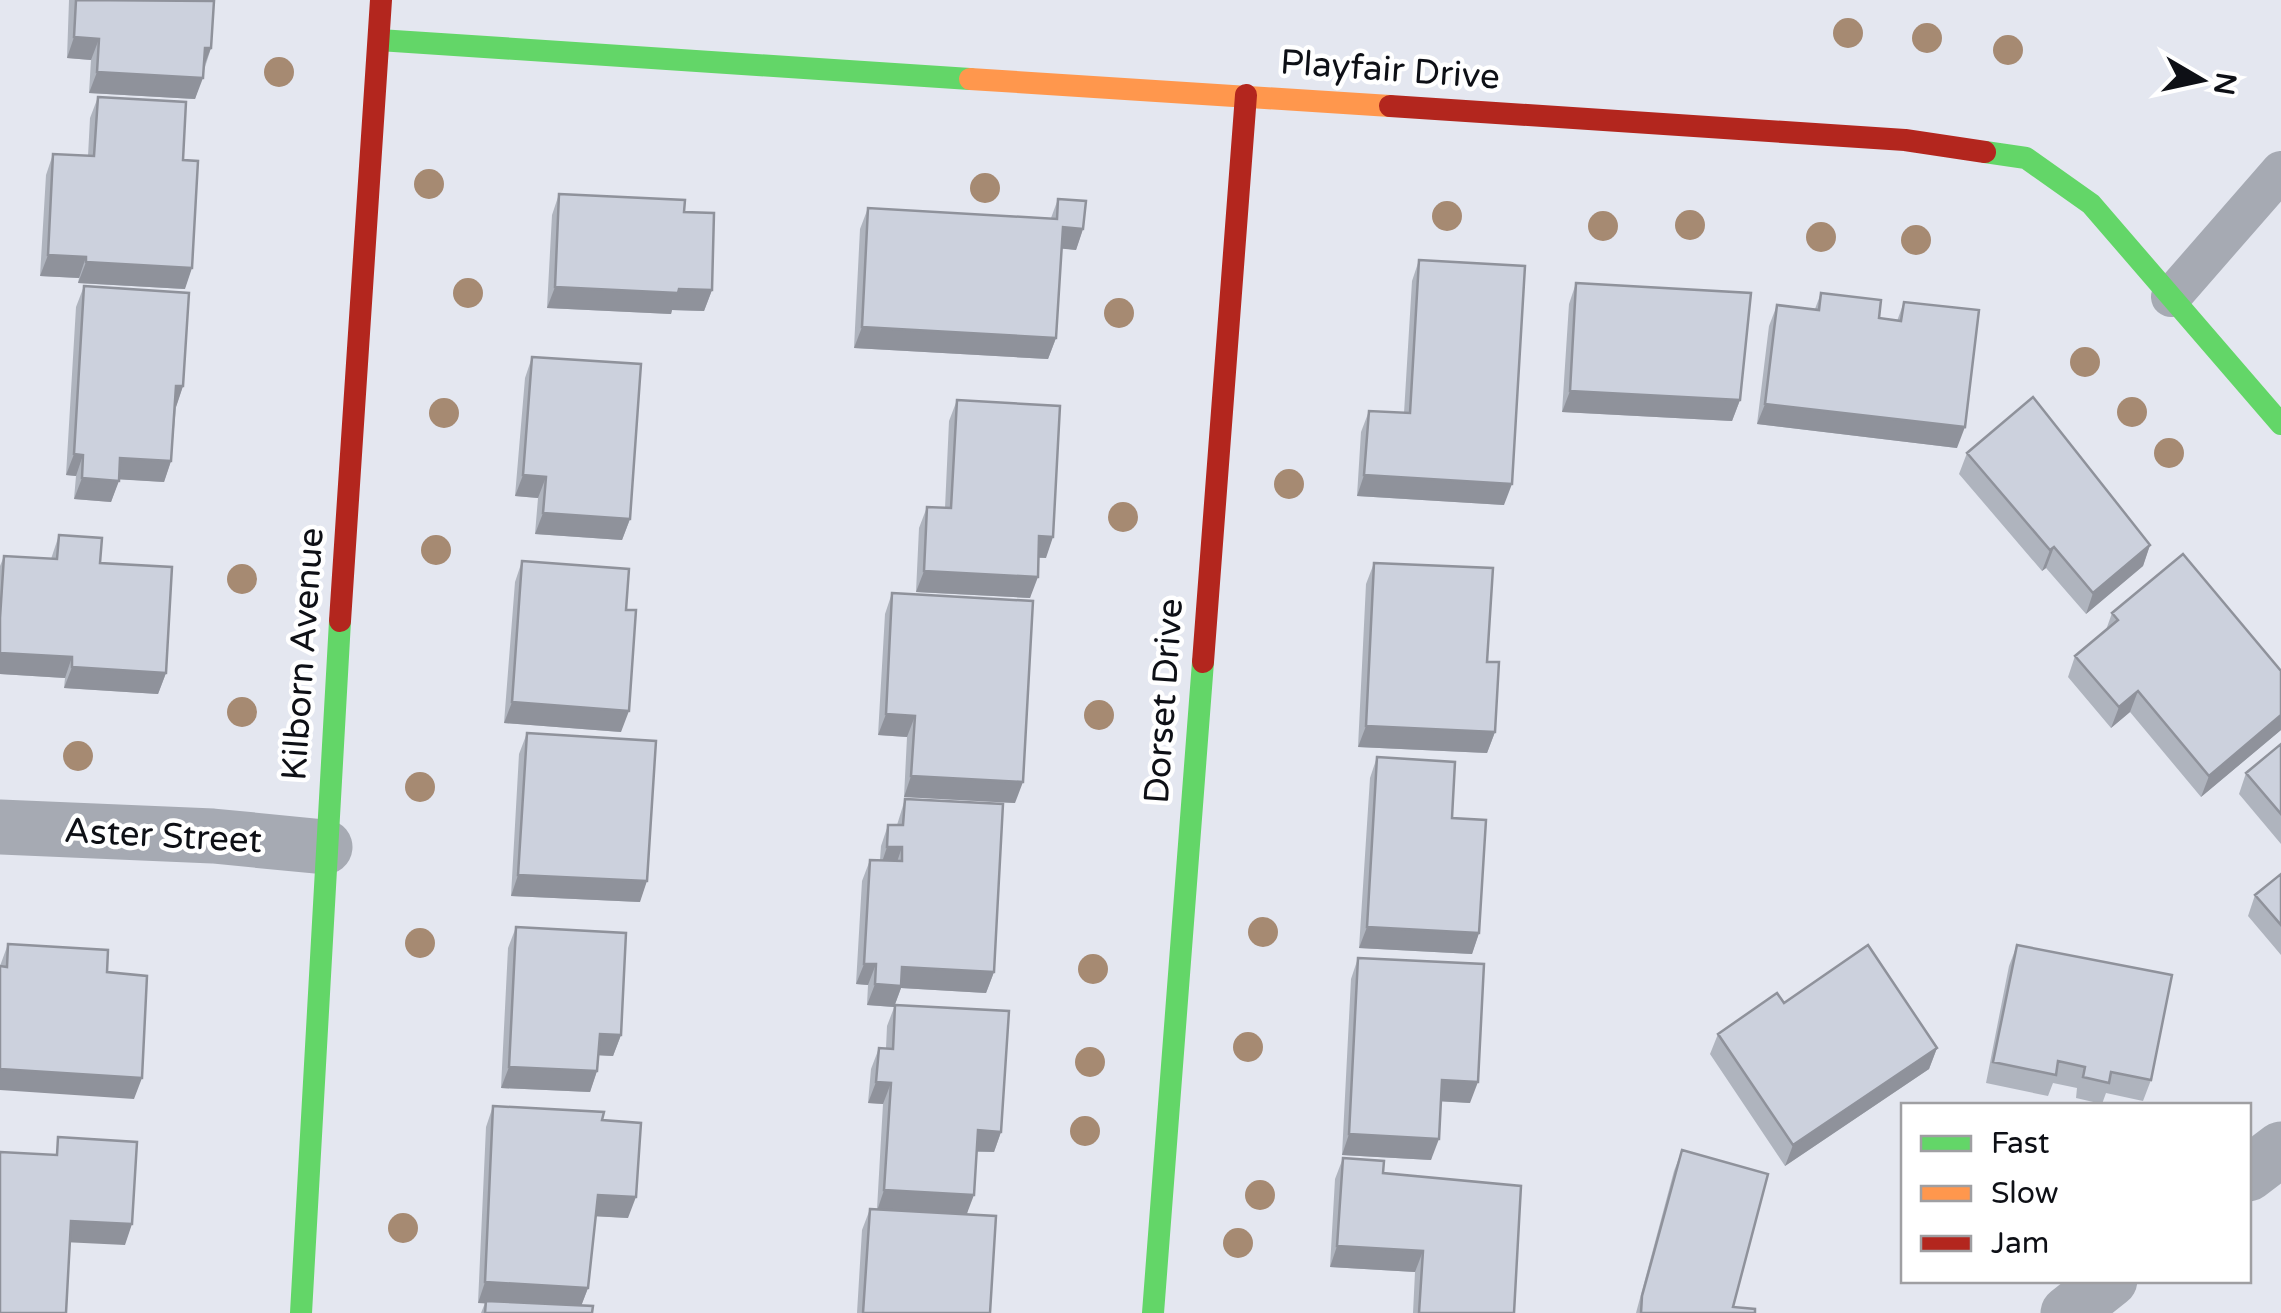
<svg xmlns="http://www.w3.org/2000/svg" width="2281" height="1313" font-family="'Varela Round',sans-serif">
<rect width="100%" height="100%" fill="#e4e7f0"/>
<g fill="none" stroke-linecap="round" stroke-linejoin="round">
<path stroke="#a6aab3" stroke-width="40" d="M2171,297L2281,171"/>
<path stroke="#a6aab3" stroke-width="55" d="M0,827L213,836L325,847
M2248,1174L2281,1149
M2068,1313L2110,1280"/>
<path stroke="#63d668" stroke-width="22" d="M379,40L970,79
M1985,152L2026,158L2091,204L2281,424
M301,1313L340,621
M1153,1313L1203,662"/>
<path stroke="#ff974d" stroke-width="22" d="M970,79L1390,106"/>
<path stroke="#b3261e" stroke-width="22" d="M1390,106L1905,140L1985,152
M340,621L381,0
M1203,662L1246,95"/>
</g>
<g fill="#a68a72">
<circle cx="1848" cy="33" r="15"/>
<circle cx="1927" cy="38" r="15"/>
<circle cx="2008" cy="50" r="15"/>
<circle cx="279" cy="72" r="15"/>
<circle cx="429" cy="184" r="15"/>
<circle cx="985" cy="188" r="15"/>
<circle cx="1447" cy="216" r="15"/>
<circle cx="1690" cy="225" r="15"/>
<circle cx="1603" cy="226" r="15"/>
<circle cx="1821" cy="237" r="15"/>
<circle cx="1916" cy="240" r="15"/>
<circle cx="468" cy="293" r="15"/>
<circle cx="1119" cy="313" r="15"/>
<circle cx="2085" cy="362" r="15"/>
<circle cx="2132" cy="412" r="15"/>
<circle cx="444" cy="413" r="15"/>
<circle cx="2169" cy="453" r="15"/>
<circle cx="1289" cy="484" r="15"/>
<circle cx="1123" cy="517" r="15"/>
<circle cx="436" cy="550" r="15"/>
<circle cx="242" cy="579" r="15"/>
<circle cx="242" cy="712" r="15"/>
<circle cx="1099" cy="715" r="15"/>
<circle cx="78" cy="756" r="15"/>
<circle cx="420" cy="787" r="15"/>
<circle cx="1263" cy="932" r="15"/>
<circle cx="420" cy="943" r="15"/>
<circle cx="1093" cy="969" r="15"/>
<circle cx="1248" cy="1047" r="15"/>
<circle cx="1090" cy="1062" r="15"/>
<circle cx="1085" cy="1131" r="15"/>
<circle cx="1260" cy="1195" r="15"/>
<circle cx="403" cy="1228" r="15"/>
<circle cx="1238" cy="1243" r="15"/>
</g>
<path fill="#afb4be" d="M69,0H208L211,48L195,99L89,93L91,60L67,58Z
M98,97L183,160L185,289L78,283L79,278L40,276L46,175L53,154L88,156L90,118Z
M559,194L684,212L712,290L704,311L672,310L671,314L547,308L552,215Z
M1058,199L1083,229L1076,250L1061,248L1056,338L1048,359L854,348L860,229L868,208L1051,218Z
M1419,260L1504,505L1357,496L1361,432L1369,411L1404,413L1412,281Z
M1576,283L1740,400L1732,421L1562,412L1569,304Z
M84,286L183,386L176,407L171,461L164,482L119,479L111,502L74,499L76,476L66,475L76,307Z
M1821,293L1879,318L1897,321L1904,302L1957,448L1757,424L1769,326L1777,305L1815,309Z
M532,357L630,519L622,540L535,534L538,498L515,496L525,378Z
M957,400L1046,558H1038L1030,598L916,592L919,528L927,507L945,508L949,421Z
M1967,453L2150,545L2143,566L2086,614L2046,568L2042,571L1959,474Z
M59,535L100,563L166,673L158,694L64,688L65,678L0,674V566L4,556L51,559Z
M522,561L626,610L621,732L504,723L515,582Z
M1374,563L1487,662L1495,732L1487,753L1358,747L1366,584Z
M892,593L1015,803L904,797L907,737L878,735L885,614Z
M2112,613L2281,671V730L2201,797L2130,712L2111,728L2068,677L2075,656L2106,630Z
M527,733L640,902L511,896L519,754Z
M2281,744V844L2239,794L2246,773Z
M1377,757L1452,818L1479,933L1472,954L1359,948L1370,778Z
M905,799L994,972L986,993L901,988L894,1007L867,1005L868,985L856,984L862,881L870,860H880L881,846L888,825H897Z
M2281,874V955L2248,916L2255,895Z
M516,927L621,1035L613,1056L598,1055L597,1071L590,1092L501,1088L508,948Z
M8,944L107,972L134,1099L0,966Z
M2017,945L2151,1080L2143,1101L2106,1093L2102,1104L2076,1098L2077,1088L2053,1083L2048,1096L1986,1083L2009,966Z
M1358,958L1470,1103L1441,1101L1431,1160L1342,1155L1351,979Z
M1784,1003L1937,1048L1929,1069L1785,1166L1710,1054L1718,1034Z
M895,1005L1001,1132L994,1152H977L967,1214L990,1313H857L862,1230L870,1209H877L883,1104L868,1103L871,1069L879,1048H886L887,1026Z
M493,1106L602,1120L628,1218L595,1216L588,1288L581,1306L592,1313H481L485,1303H478L486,1127Z
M1682,1150L1733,1307L1755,1313H1636L1674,1171Z
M1343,1158L1514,1313H1413L1415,1272L1330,1267L1335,1179Z"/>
<path fill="#8f929b" d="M74,37L99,39L91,60L67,58Z
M205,48H211L203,69Z
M97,72L203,78L195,99L89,93Z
M1063,227L1083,229L1076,250L1055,248Z
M48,255L86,257L79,278L40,276Z
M86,262L192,268L185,289L78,283Z
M555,287L679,289L712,290L704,311L672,310L671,314L547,308Z
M862,327L1056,338L1048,359L854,348Z
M176,386H183L176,407Z
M1570,391L1740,400L1732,421L1562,412Z
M1765,404L1965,427L1957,448L1757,424Z
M74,454L83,455L76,476L66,475Z
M120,458L171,461L164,482L113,479Z
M523,475L546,477L538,498L515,496Z
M1364,475L1512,484L1504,505L1357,496Z
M82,478L119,481L111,502L74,499Z
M543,513L630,519L622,540L535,534Z
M1039,536L1053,537L1046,558L1032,557Z
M2150,545L2143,566L2086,614L2093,593Z
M2054,547L2046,568L2042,571L2050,550Z
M924,571L1038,577L1030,598L916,592Z
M0,653L72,657L65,678L0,674Z
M72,667L166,673L158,694L64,688Z
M2138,691L2130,712L2111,728L2119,707Z
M512,702L629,711L621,732L504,723Z
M886,714L915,716L907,737L878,735Z
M2281,715V730L2201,797L2209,776Z
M1366,726L1495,732L1487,753L1358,747Z
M911,776L1023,782L1015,803L904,797Z
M887,847H902L895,868H880Z
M518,875L647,881L640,902L511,896Z
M1367,927L1479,933L1472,954L1359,948Z
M864,964H876L868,985L856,984Z
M902,967L994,972L986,993L901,988L894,1007L867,1005L875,984Z
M600,1034L621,1035L613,1056L592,1055Z
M1937,1048L1929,1069L1785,1166L1793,1145Z
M509,1067L597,1071L590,1092L501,1088Z
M0,1069L142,1078L134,1099L0,1090Z
M1442,1080L1478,1082L1470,1103L1434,1101Z
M876,1082L891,1083L883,1104L868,1103Z
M978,1130L1001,1132L994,1152L971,1151Z
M1349,1134L1439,1139L1431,1160L1342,1155Z
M884,1190L974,1195L966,1216L877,1211Z
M598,1195L636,1197L628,1218L590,1216Z
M71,1221L132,1224L125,1245L63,1242Z
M1337,1246L1423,1251L1415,1272L1330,1267Z
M485,1282L588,1288L580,1309L478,1303Z"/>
<path fill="#ccd1dd" stroke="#8f929b" stroke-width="2.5" d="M76,0L214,1L211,48H205L203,78L97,72L99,39L74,37Z
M98,97L186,102L183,160L198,161L192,268L86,262V257L48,255L53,154L94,156Z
M559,194L685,200L684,212L714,213L712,290L679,289L678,293L555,287Z
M1058,199L1086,201L1083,229L1063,227L1056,338L862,327L868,208L1057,219Z
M1419,260L1525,266L1512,484L1364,475L1369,411L1410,413Z
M1576,283L1751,293L1740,400L1570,391Z
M84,286L189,293L183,386H176L171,461L120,458L119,481L82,478L83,455L74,454Z
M1821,293L1881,300L1879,318L1901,321L1904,302L1979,310L1965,427L1765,404L1777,305L1819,310Z
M532,357L641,364L630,519L543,513L546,477L523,475Z
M2033,397L2150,545L2093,593L2054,547L2050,550L1967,453Z
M957,400L1060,406L1053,537L1039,536L1038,577L924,571L927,507L951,508Z
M59,535L102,538L100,563L172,567L166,673L72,667V657L0,653V618L4,556L57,559Z
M2183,554L2281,671V715L2209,776L2138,691L2119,707L2075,656L2118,620L2112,613Z
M522,561L629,569L626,610H636L629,711L512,702Z
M1374,563L1493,568L1487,662H1499L1495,732L1366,726Z
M892,593L1033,601L1023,782L911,776L915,716L886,714Z
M527,733L656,741L647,881L518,875Z
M2281,744V814L2246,773Z
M1377,757L1455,762L1452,818L1486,820L1479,933L1367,927Z
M905,799L1003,804L994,972L902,967L901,986L875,984L876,964H864L870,860L902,861V847H887L888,825H903Z
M2281,874V925L2255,895Z
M516,927L626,933L621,1035L600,1034L597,1071L509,1067Z
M8,944L108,950L107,972L147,976L142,1078L0,1069V966L7,967Z
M1868,945L1937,1048L1793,1145L1718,1034L1777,993L1784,1003Z
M2017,945L2172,975L2151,1080L2111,1072L2109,1083L2083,1077L2085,1067L2058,1061L2056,1075L1993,1062Z
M1358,958L1484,964L1478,1082L1442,1080L1439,1139L1349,1134Z
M895,1005L1009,1011L1001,1132L978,1130L974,1195L884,1190L891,1083L876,1082L879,1048L893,1049Z
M493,1106L604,1112L602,1120L641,1123L636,1197L598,1195L588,1288L485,1282Z
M58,1137L137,1142L132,1224L71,1221L66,1313H0V1152L57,1155Z
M1682,1150L1768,1174L1733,1307L1755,1309V1313H1641L1642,1296Z
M1343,1158L1384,1161L1383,1173L1521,1186L1514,1313H1419L1423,1251L1337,1246Z
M870,1209L996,1216L990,1313H863Z
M486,1301L593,1306L592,1313H485Z"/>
<g text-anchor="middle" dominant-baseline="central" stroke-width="9" stroke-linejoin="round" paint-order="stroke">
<g font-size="35" fill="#0e1016" stroke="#fff">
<text transform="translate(1390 70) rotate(4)">Playfair Drive</text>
<text transform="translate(303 654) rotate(-86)">Kilborn Avenue</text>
<text transform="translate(1164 701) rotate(-86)">Dorset Drive</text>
<text transform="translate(163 836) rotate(3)">Aster Street</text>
</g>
</g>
<rect x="1901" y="1103" width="350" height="180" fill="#ffffff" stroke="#9f9fa2" stroke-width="2.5"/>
<rect x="1921" y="1136" width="50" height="15" fill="#63d668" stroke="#9f9fa2" stroke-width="2.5"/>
<text x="1991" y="1153" font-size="30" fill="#0e1016">Fast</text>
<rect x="1921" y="1186" width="50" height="15" fill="#ff974d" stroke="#9f9fa2" stroke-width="2.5"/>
<text x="1991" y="1203" font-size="30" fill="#0e1016">Slow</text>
<rect x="1921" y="1236" width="50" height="15" fill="#b3261e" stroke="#9f9fa2" stroke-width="2.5"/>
<text x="1991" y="1253" font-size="30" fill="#0e1016">Jam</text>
<g transform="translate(2201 80) rotate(99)" stroke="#ffffff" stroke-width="8" paint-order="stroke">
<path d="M0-8L18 38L0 25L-18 38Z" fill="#0e1016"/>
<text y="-15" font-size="28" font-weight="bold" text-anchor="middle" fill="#0e1016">N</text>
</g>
</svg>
